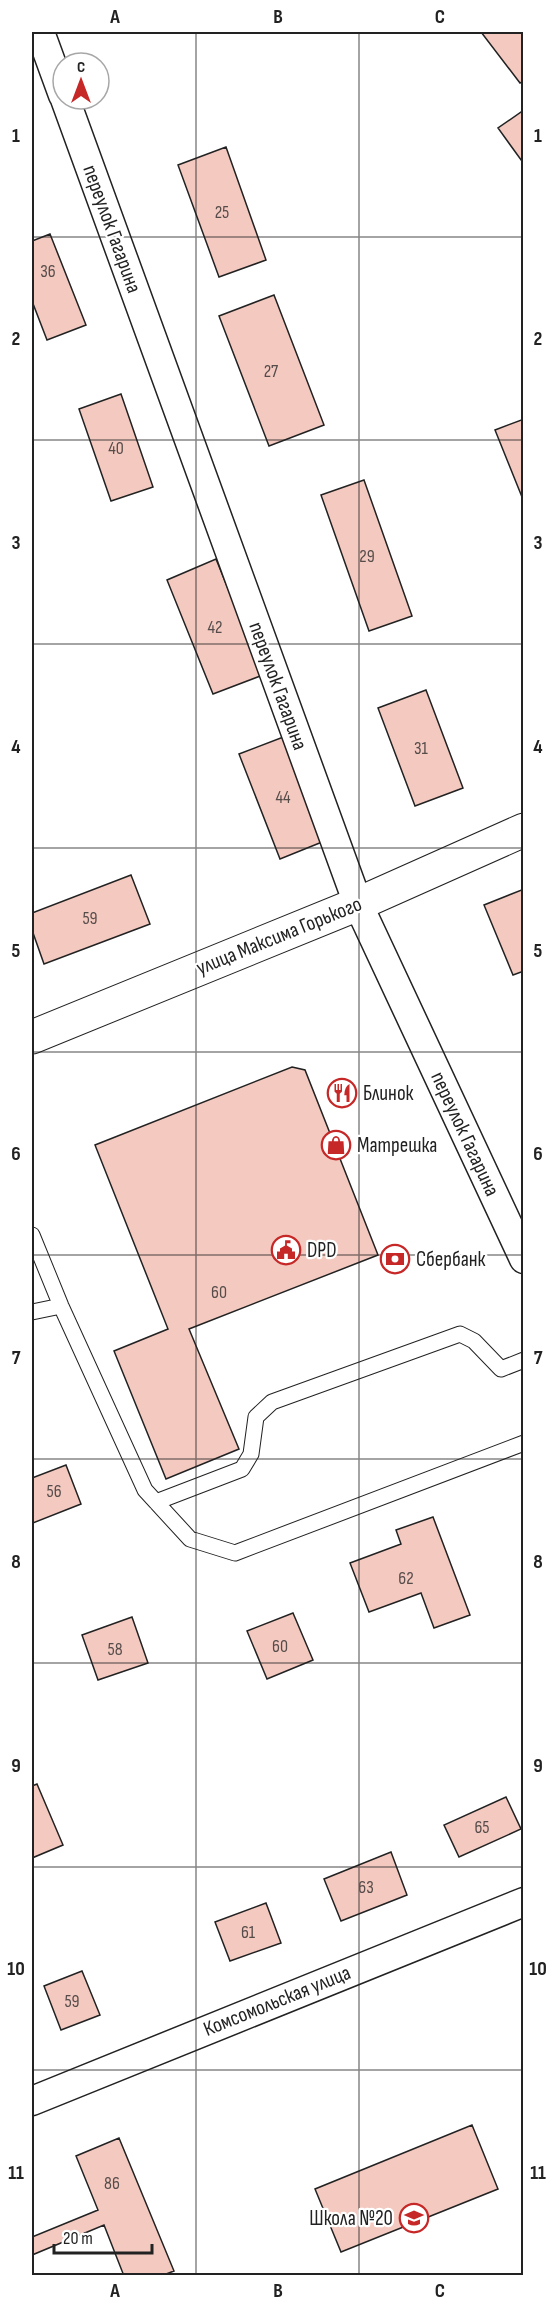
<svg xmlns="http://www.w3.org/2000/svg" width="555" height="2307" font-family="'Sofia Sans Condensed',sans-serif">
<rect width="100%" height="100%" fill="#fff"/>
<path fill="#f3c9c0" stroke="#222" stroke-width="1.5" d="M481,32H524V81L520,83Z
M524,110V164L498,128Z
M226,147L266,260L219,277L178,165Z
M50,234L86,325L47,340L32,301V241Z
M274,295L324,425L269,446L219,316Z
M121,394L153,487L111,501L79,409Z
M524,419V502L495,430Z
M364,480L412,616L369,631L321,495Z
M216,559L263,675L213,694L167,580Z
M426,690L463,788L415,806L378,708Z
M286,736L327,840L280,859L239,754Z
M131,875L150,924L44,964L32,930V913Z
M524,889V971L513,975L484,905Z
M292,1067L305,1070L378,1255L189,1329L239,1449L166,1479L114,1351L168,1329L95,1145Z
M66,1465L81,1504L33,1523L32,1478Z
M433,1517L470,1615L434,1628L421,1593L369,1612L350,1563L401,1544L396,1530Z
M293,1613L313,1660L267,1679L247,1631Z
M132,1617L148,1663L98,1680L82,1635Z
M37,1784L63,1845L32,1858V1786Z
M506,1797L521,1829L459,1857L444,1825Z
M391,1852L407,1895L341,1921L324,1879Z
M266,1903L281,1943L230,1961L215,1922Z
M82,1971L100,2015L61,2030L44,1986Z
M472,2125L498,2189L341,2252L315,2189Z
M119,2138L174,2271L161,2276H124L104,2225L32,2255V2237L98,2210L76,2156Z"/>
<g fill="none" stroke-linecap="round" stroke-linejoin="round">
<g stroke="#222" stroke-width="17">
<path id="service" d="M32,1235L61,1306L145,1490L190,1539L235,1553L524,1443
M32,1312L61,1306
M156,1502L242,1469L251,1454L256,1417L272,1402L460,1334L474,1341L501,1369L524,1360"/>
</g>
<g stroke="#222" stroke-width="31">
<path id="minor" d="M40,32L63,95
M65,99L358,904L524,1259
M32,2101L524,1902"/>
</g>
<g stroke="#222" stroke-width="35">
<path id="secondary" d="M32,1037L358,904L524,830"/>
</g>
<use href="#service" stroke="#fff" stroke-width="15"/>
<use href="#minor" stroke="#fff" stroke-width="28"/>
<use href="#secondary" stroke="#fff" stroke-width="33"/>
</g>
<path fill="none" stroke="#222" stroke-width="1.5" stroke-opacity="0.55" d="M196,32V2276M359,32V2276M32,237H524M32,440H524M32,644H524M32,848H524M32,1052H524M32,1255H524M32,1459H524M32,1663H524M32,1867H524M32,2070H524"/>
<defs>
<g id="restaurant-ring" transform="scale(1.5)"><circle r="9.5" fill="#fff" stroke="#c62828" stroke-width="1.5"/><path d="M-5-6h1v4h1v-4h1v4h1v-4h1v5L-1.5 .5V6h-2V.5L-5-1ZM5-6V6H3V1.5H1.5Q1.5-4 5-6Z" fill="#c62828"/></g>
<g id="shop-ring" transform="scale(1.5)"><circle r="9.5" fill="#fff" stroke="#c62828" stroke-width="1.5"/><path d="M-5-2.5h2.3a2.7 3.5 0 0 1 5.4 0H5L5.5 6h-11ZM-1.5-2.5h3a1.5 2.3 0 0 0-3 0Z" fill="#c62828"/></g>
<g id="civic-ring" transform="scale(1.5)"><circle r="9.5" fill="#fff" stroke="#c62828" stroke-width="1.5"/><path d="M-.6-6.5H3V-4.5H.6V-3L4-1V1h2V6H-6V1h2V-1L-.6-3ZM-1.2 2.5V6h2.4V2.5Z" fill="#c62828"/></g>
<g id="bank-ring" transform="scale(1.5)"><circle r="9.5" fill="#fff" stroke="#c62828" stroke-width="1.5"/><path d="M-6-4H6V4H-6ZM0-2.3a2.3 2.3 0 1 0 0 4.6a2.3 2.3 0 1 0 0-4.6Z" fill="#c62828"/></g>
<g id="school-ring" transform="scale(1.5)"><circle r="9.5" fill="#fff" stroke="#c62828" stroke-width="1.5"/><path d="M0-5L7-2L0 1L-7-2ZM-4 1L0 2.5L4 1V4Q0 6-4 4Z" fill="#c62828"/></g>
</defs>
<g fill-rule="evenodd">
<use href="#restaurant-ring" x="342" y="1093"/>
<use href="#shop-ring" x="336" y="1145"/>
<use href="#civic-ring" x="286" y="1250"/>
<use href="#bank-ring" x="395" y="1259"/>
<use href="#school-ring" x="414" y="2218"/>
</g>
<g text-anchor="middle" dominant-baseline="central" stroke-width="4.5" stroke-linejoin="round" paint-order="stroke">
<g font-size="18" fill="#564c4a">
<text x="222" y="212">25</text>
<text x="48" y="271">36</text>
<text x="271" y="371">27</text>
<text x="116" y="448">40</text>
<text x="367" y="556">29</text>
<text x="215" y="627">42</text>
<text x="421" y="748">31</text>
<text x="283" y="797">44</text>
<text x="90" y="918">59</text>
<text x="219" y="1292">60</text>
<text x="54" y="1491">56</text>
<text x="406" y="1578">62</text>
<text x="280" y="1646">60</text>
<text x="115" y="1649">58</text>
<text x="482" y="1827">65</text>
<text x="366" y="1887">63</text>
<text x="248" y="1932">61</text>
<text x="72" y="2001">59</text>
<text x="112" y="2183">86</text>
</g>
<g font-size="21" fill="#222" stroke="#fff">
<text transform="translate(112 229) rotate(70)">переулок Гагарина</text>
<text transform="translate(278 686) rotate(70)">переулок Гагарина</text>
<text transform="translate(279 936) rotate(-22)">улица Максима Горького</text>
<text transform="translate(465 1134) rotate(65)">переулок Гагарина</text>
<text transform="translate(277 2001) rotate(-22)">Комсомольская улица</text>
</g>
<g font-size="21" fill="#222" stroke="#fff" text-anchor="start">
<text x="363" y="1093">Блинок</text>
<text x="357" y="1145">Матрешка</text>
<text x="307" y="1250">DPD</text>
<text x="416" y="1259">Сбербанк</text>
<text x="393" y="2218" text-anchor="end">Школа №20</text>
</g>
</g>
<rect width="555" height="2307" fill="none" stroke="#ffffff" stroke-width="66"/>
<g transform="translate(81 81)"><circle r="28" fill="#ffffff" stroke="#a7a7a7" stroke-width="1.5"/>
<path d="M0-4.5L10 22L0 15L-10 22Z" fill="#c62828"/>
<text y="-9" font-size="16" font-weight="bold" text-anchor="middle" fill="#222222">С</text>
</g>
<path d="M54 2244v9h98v-9" fill="none" stroke="#222222" stroke-width="3"/>
<text x="63" y="2244" font-size="18" fill="#222222" stroke="#ffffff" stroke-width="4.5" paint-order="stroke">20 m</text>
<rect x="33" y="33" width="489" height="2241" fill="none" stroke="#222" stroke-width="2"/>
<g font-size="20" text-anchor="middle" font-weight="bold" fill="#222">
<text x="115" y="23">A</text>
<text x="278" y="23">B</text>
<text x="440" y="23">C</text>
<text x="16" y="142">1</text>
<text x="538" y="142">1</text>
<text x="16" y="345">2</text>
<text x="538" y="345">2</text>
<text x="16" y="549">3</text>
<text x="538" y="549">3</text>
<text x="16" y="753">4</text>
<text x="538" y="753">4</text>
<text x="16" y="957">5</text>
<text x="538" y="957">5</text>
<text x="16" y="1160">6</text>
<text x="538" y="1160">6</text>
<text x="16" y="1364">7</text>
<text x="538" y="1364">7</text>
<text x="16" y="1568">8</text>
<text x="538" y="1568">8</text>
<text x="16" y="1772">9</text>
<text x="538" y="1772">9</text>
<text x="16" y="1975">10</text>
<text x="538" y="1975">10</text>
<text x="16" y="2179">11</text>
<text x="538" y="2179">11</text>
<text x="115" y="2297">A</text>
<text x="278" y="2297">B</text>
<text x="440" y="2297">C</text>
</g>
</svg>
